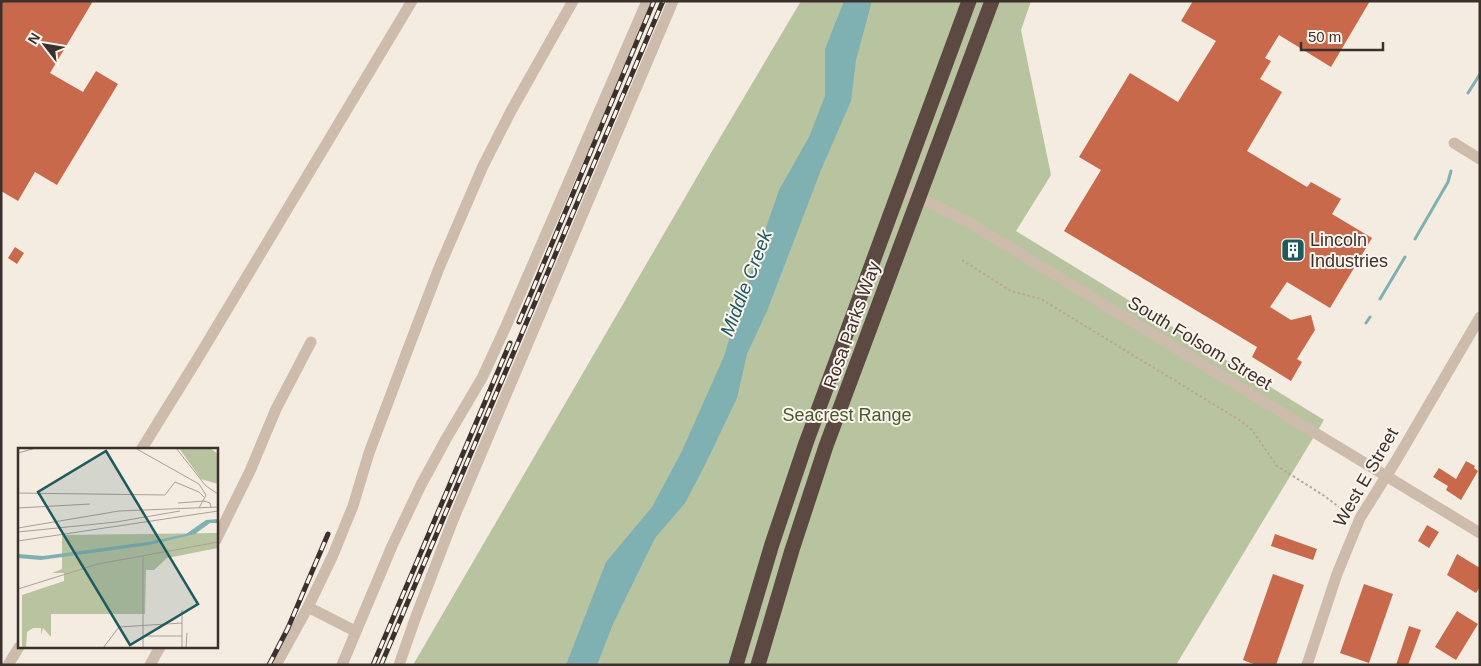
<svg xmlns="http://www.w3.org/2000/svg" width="1481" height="666" font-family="Arial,sans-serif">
<rect width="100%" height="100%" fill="#f4ebe1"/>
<path fill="#b8c4a0" d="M801,1H1031L1021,30L1051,175L1016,231L1324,420L1176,665H413L708,158Z"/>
<path fill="#7fb0b2" d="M844,1H872L856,60L851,101L821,170L767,311L747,354L737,398L704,467L685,503L655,538L613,624L597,665H566L606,562L652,507L681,453L725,354L734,321L779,190L809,137L825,96V49Z"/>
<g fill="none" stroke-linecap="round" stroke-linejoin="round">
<path stroke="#7fb0b2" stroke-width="3" d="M1468,93L1480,74
M1415,239L1448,182L1451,171
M1380,299L1405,257
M1366,323L1370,317"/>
</g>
<path fill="#c8694b" d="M1,1H93L50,73L83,92L96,71L118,84L57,185L35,172L18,201L1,191Z
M1193,1H1370L1331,67L1279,35L1265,58L1271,61L1260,79L1282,92L1247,151L1307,187L1311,182L1341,199L1332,214L1372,238L1330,308L1287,282L1270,307L1291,320L1311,315L1315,330L1297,359L1302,362L1291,381L1252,357L1257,347L1064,231L1101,170L1079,157L1130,73L1178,102L1216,41L1181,21Z
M15,247L24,253L17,264L8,258Z
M1466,461L1475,466L1474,468L1478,471L1461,500L1446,490L1448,486L1433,477L1439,468L1456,479Z
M1427,525L1439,532L1429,548L1418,541Z
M1275,534L1317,549L1313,560L1271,546Z
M1457,554L1480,568V587L1476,593L1447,575Z
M1273,574L1304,585L1276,665H1256L1243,660Z
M1364,584L1393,594L1369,663L1340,653Z
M1457,611L1478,624L1456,660L1435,647Z
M1409,626L1421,630L1408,665H1396Z"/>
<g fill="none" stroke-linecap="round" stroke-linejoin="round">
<path stroke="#b9a596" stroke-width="2" stroke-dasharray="2.5 2.5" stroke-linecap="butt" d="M962,260L1011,291L1041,299L1241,421L1252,430L1277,466L1323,495L1339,507L1351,514"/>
<path stroke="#cdbbac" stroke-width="11" d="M1454,143L1480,159
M899,190L919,197L968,222L1480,533
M141,450L198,358L412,1
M216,540L250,471L276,409L311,342
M308,607L355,631
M8,665L19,647
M150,665L160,647
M276,665L308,607L333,555L353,506L369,453L411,341L439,268L483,166L511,111L573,1
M342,665L392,546L421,485L446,439L482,378L506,326L647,1
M399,665L415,619L453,520L673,1
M1307,665L1337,574L1360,518L1397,459L1480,317"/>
<path stroke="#5c4a42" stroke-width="15" d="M736,665L772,544L806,443L969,1
M758,665L792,550L826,446L992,1"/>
<g stroke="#3b302b" stroke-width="5">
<path id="rail" d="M519,322L654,1
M269,665L288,628L328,534
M373,665L510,343
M381,665L663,1"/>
</g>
<use href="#rail" stroke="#fbf5ee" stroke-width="3" stroke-dasharray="9" stroke-linecap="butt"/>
</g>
<defs>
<g id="building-square" transform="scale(1.25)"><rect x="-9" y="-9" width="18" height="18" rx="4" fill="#1f5a5e" stroke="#fbf5ee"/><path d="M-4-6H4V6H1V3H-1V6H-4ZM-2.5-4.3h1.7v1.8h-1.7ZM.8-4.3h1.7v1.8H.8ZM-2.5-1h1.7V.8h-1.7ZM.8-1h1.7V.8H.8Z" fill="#fff"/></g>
</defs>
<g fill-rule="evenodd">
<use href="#building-square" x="1293" y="250"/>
</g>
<g text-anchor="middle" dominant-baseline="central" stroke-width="4" stroke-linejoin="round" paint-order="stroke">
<g font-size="18" fill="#3b302b" stroke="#fbf5ee" text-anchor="start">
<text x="1310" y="240">Lincoln<tspan x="1310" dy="21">Industries</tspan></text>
</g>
<g font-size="18" fill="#3b302b" stroke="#fbf5ee">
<text transform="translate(852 325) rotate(-70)">Rosa Parks Way</text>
<text transform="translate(1200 343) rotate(31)">South Folsom Street</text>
<text transform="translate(1366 477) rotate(-60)">West E Street</text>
</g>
<g font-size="18" fill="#4a5a2e" stroke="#fbf5ee">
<text x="847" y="415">Seacrest Range</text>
</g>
<g font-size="19" font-style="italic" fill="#1f5a5e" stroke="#fbf5ee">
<text transform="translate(746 283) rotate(-69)">Middle Creek</text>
</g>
</g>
<g transform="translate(18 448)">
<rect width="200" height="200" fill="#f4ebe1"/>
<path d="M161,0H192L200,6V36L183,31ZM200,85V100L149,110L136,122H128L127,166H33V189L25,180L23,187V180H15L9,184L8,200H4V147L46,133V125H34L44,121V87Z" fill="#b8c4a0"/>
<path d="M200,71V75H192L177,86L131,97L23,112L0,110V106L25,108L130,94L168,86L188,72Z" fill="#7fb0b2"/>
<path fill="none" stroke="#aaa098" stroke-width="1" d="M117,0L181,36L188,47L181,60M158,0L188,38L200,46M0,5L18,0M0,45L147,47L157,34L181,44L186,49M160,55L186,53L192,55L193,60M0,60L72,56M0,80L101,63L200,59M0,84L98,74L162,63M0,93L200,63M125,108V200M0,141L80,116L200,94M125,188H164M50,200H85M85,200L101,179L164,175M164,200V162M168,200L169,185"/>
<path fill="#1f5a5e" fill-opacity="0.15" stroke="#1f5a5e" stroke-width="2.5" d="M88,3L180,156L112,197L20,44Z"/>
<rect width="200" height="200" fill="none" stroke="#3b302b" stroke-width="2.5"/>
</g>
<rect width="1481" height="666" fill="none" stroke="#3b302b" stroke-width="5"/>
<g transform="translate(45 45) rotate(301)" stroke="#fbf5ee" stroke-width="4" paint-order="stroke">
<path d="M0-4L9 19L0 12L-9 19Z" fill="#3b302b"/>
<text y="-8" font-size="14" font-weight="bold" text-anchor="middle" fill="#3b302b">N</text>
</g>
<path d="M1301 42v8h82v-8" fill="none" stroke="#3b302b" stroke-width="2.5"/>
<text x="1308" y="42" font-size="15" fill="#3b302b" stroke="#fbf5ee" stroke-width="4" paint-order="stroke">50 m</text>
</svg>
